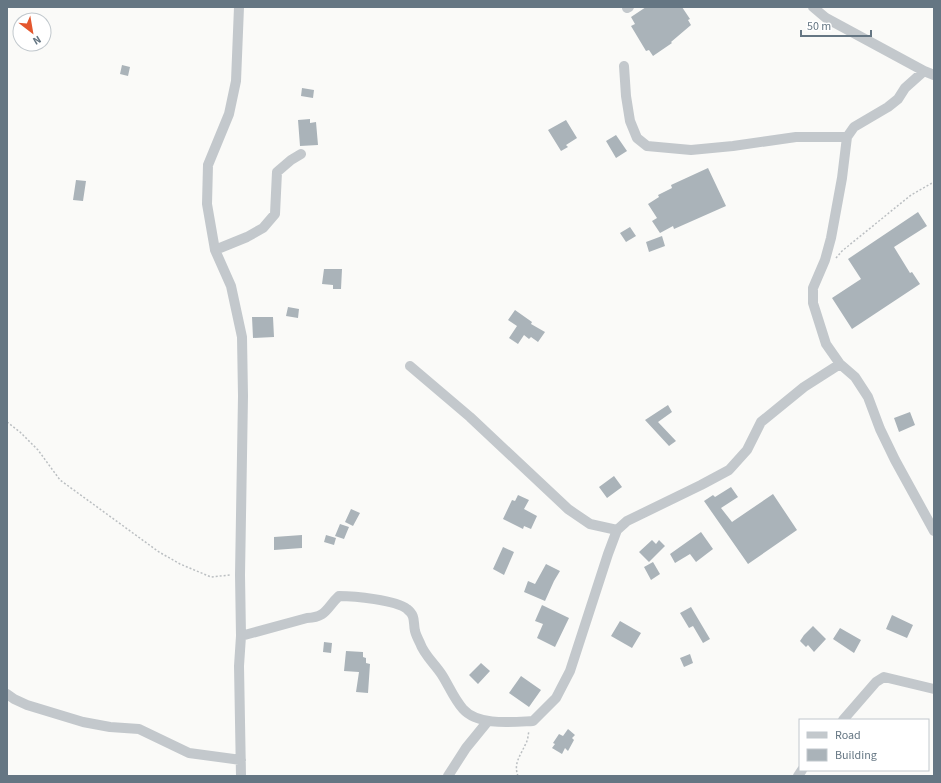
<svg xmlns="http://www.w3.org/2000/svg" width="941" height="783" font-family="'Source Sans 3',sans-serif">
<rect width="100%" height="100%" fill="#fafaf8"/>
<path fill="#aab3b9" d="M646,7H682L690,19L688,20L691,25L671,42L672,43L653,56L649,50L646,51L631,26L635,24L631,17Z
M122,65L130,67L128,76L120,74Z
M302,88L314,90L313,98L301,96Z
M310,119V123L316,122L318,145L300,146L298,120Z
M566,120L577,138L566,145L568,147L561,151L548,130Z
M616,135L627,151L616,158L606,141Z
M708,168L726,206L674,229L673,226L660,233L652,221L657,218L648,204L659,197L658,195L672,188L671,185Z
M76,180L86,181L83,201L73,200Z
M918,212L927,226L894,247L910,273L912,272L920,284L852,329L832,298L861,279L848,259Z
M630,227L636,236L626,242L620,233Z
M662,236L665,246L649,252L646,242Z
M324,269H342L341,289H333V285L322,284Z
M288,307L299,309L298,318L286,316Z
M515,310L532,322L531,324L545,332L538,342L531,337L529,339L524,335L518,344L509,338L517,326L508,320Z
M252,317H273L274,337L253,338Z
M668,405L672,412L658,422L676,441L669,446L645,420Z
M910,412L915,425L899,432L894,418Z
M614,476L622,487L607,498L599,487Z
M731,487L738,497L721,508L732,522L773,494L797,530L748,564L704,501L713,495L715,497Z
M518,495L529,500L524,509L537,516L531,529L524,526L523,529L503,519L512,500L515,501Z
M351,509L360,513L353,526L345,522Z
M340,524L349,527L344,539L335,536Z
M701,532L713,549L696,562L690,554L675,563L670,554Z
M302,535V548L274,550V537Z
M326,535L336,538L334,545L324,542Z
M652,540L656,544L659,540L665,546L649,562L639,552Z
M503,547L514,552L504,575L493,569Z
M653,562L660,574L651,580L644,567Z
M546,564L560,571L554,581L545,601L524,592L528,581L535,584Z
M542,605L569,618L555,647L537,638L543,624L535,621Z
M691,607L710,639L703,643L693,626L689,628L680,613Z
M892,615L913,625L907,638L886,629Z
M620,621L641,633L632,648L611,636Z
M813,626L826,639L814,652L808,645L806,647L800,641L804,635Z
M840,628L861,640L854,653L833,639Z
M324,642L332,643L331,653L323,652Z
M346,651L363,652V657L366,658V663L370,664L368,693L356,692L359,672L344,671Z
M690,654L693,663L684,667L680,658Z
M481,663L490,671L478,684L469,675Z
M521,676L541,690L529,707L509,693Z
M568,729L575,735L572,738L574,740L568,751L565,748L562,754L552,748L555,744L553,743L559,734L563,736Z"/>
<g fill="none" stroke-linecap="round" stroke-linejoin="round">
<path stroke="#bbbfc2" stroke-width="1.5" stroke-dasharray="2 2" stroke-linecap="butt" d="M836,258L842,251L911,195L934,182
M7,422L20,432L38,450L60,480L159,552L180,564L211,577L230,575
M518,776C513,763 521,755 526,743C528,740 528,735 529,731"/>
<path stroke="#c3c8cc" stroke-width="10" d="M239,7L236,81L229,114L208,165L207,204L215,250L231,286L242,337L243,396L240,575L241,636L239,666L241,776
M813,7L826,18L924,71L934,75
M627,8L629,7
M624,66L626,96L630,121L637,138L647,146L691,150L733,146L796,137H847
M924,71L905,88L898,99L888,107L854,127L847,137L842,178L831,238L825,260L813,288V303L826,344L840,364L855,377L868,397L880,429L895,460L934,531
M215,250L247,237L263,228L275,214L277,172L291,160L301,154
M410,366L470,417L568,509L590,524L617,530
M241,636L307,618C327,617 326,608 339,596C354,596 396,600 407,609C416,616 413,622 415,631C416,635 418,639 420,643C424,655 435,664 442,675C449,686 454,699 463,709C478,726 512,722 533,721L556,698L570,671L608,554L617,530L627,521L701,485L729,470L747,450L761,422L804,387L840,364
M7,694L14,699L27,705L83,722L110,727L139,729L189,753L241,760
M843,720L876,682L884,677L934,689
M448,776L466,748L488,721
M798,776L802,770"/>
</g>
<rect width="941" height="783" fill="none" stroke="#657683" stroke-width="16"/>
<rect x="799" y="719" width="130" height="52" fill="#ffffff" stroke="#c1c8cd"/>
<rect x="807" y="732" width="20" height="6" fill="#c3c8cc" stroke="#c1c8cd"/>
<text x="835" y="739" font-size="12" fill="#657683">Road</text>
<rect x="807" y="749" width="20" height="12" fill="#aab3b9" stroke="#c1c8cd"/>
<text x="835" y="759" font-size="12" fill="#657683">Building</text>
<g transform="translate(32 32) rotate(149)"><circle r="19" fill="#ffffff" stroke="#c1c8cd"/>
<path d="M0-3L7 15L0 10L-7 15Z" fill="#e4572e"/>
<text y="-6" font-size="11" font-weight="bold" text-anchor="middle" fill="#657683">N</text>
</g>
<path d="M801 30v6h70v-6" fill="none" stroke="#657683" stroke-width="2"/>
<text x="807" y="30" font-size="12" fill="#657683" stroke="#ffffff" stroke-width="3" paint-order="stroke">50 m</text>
</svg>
